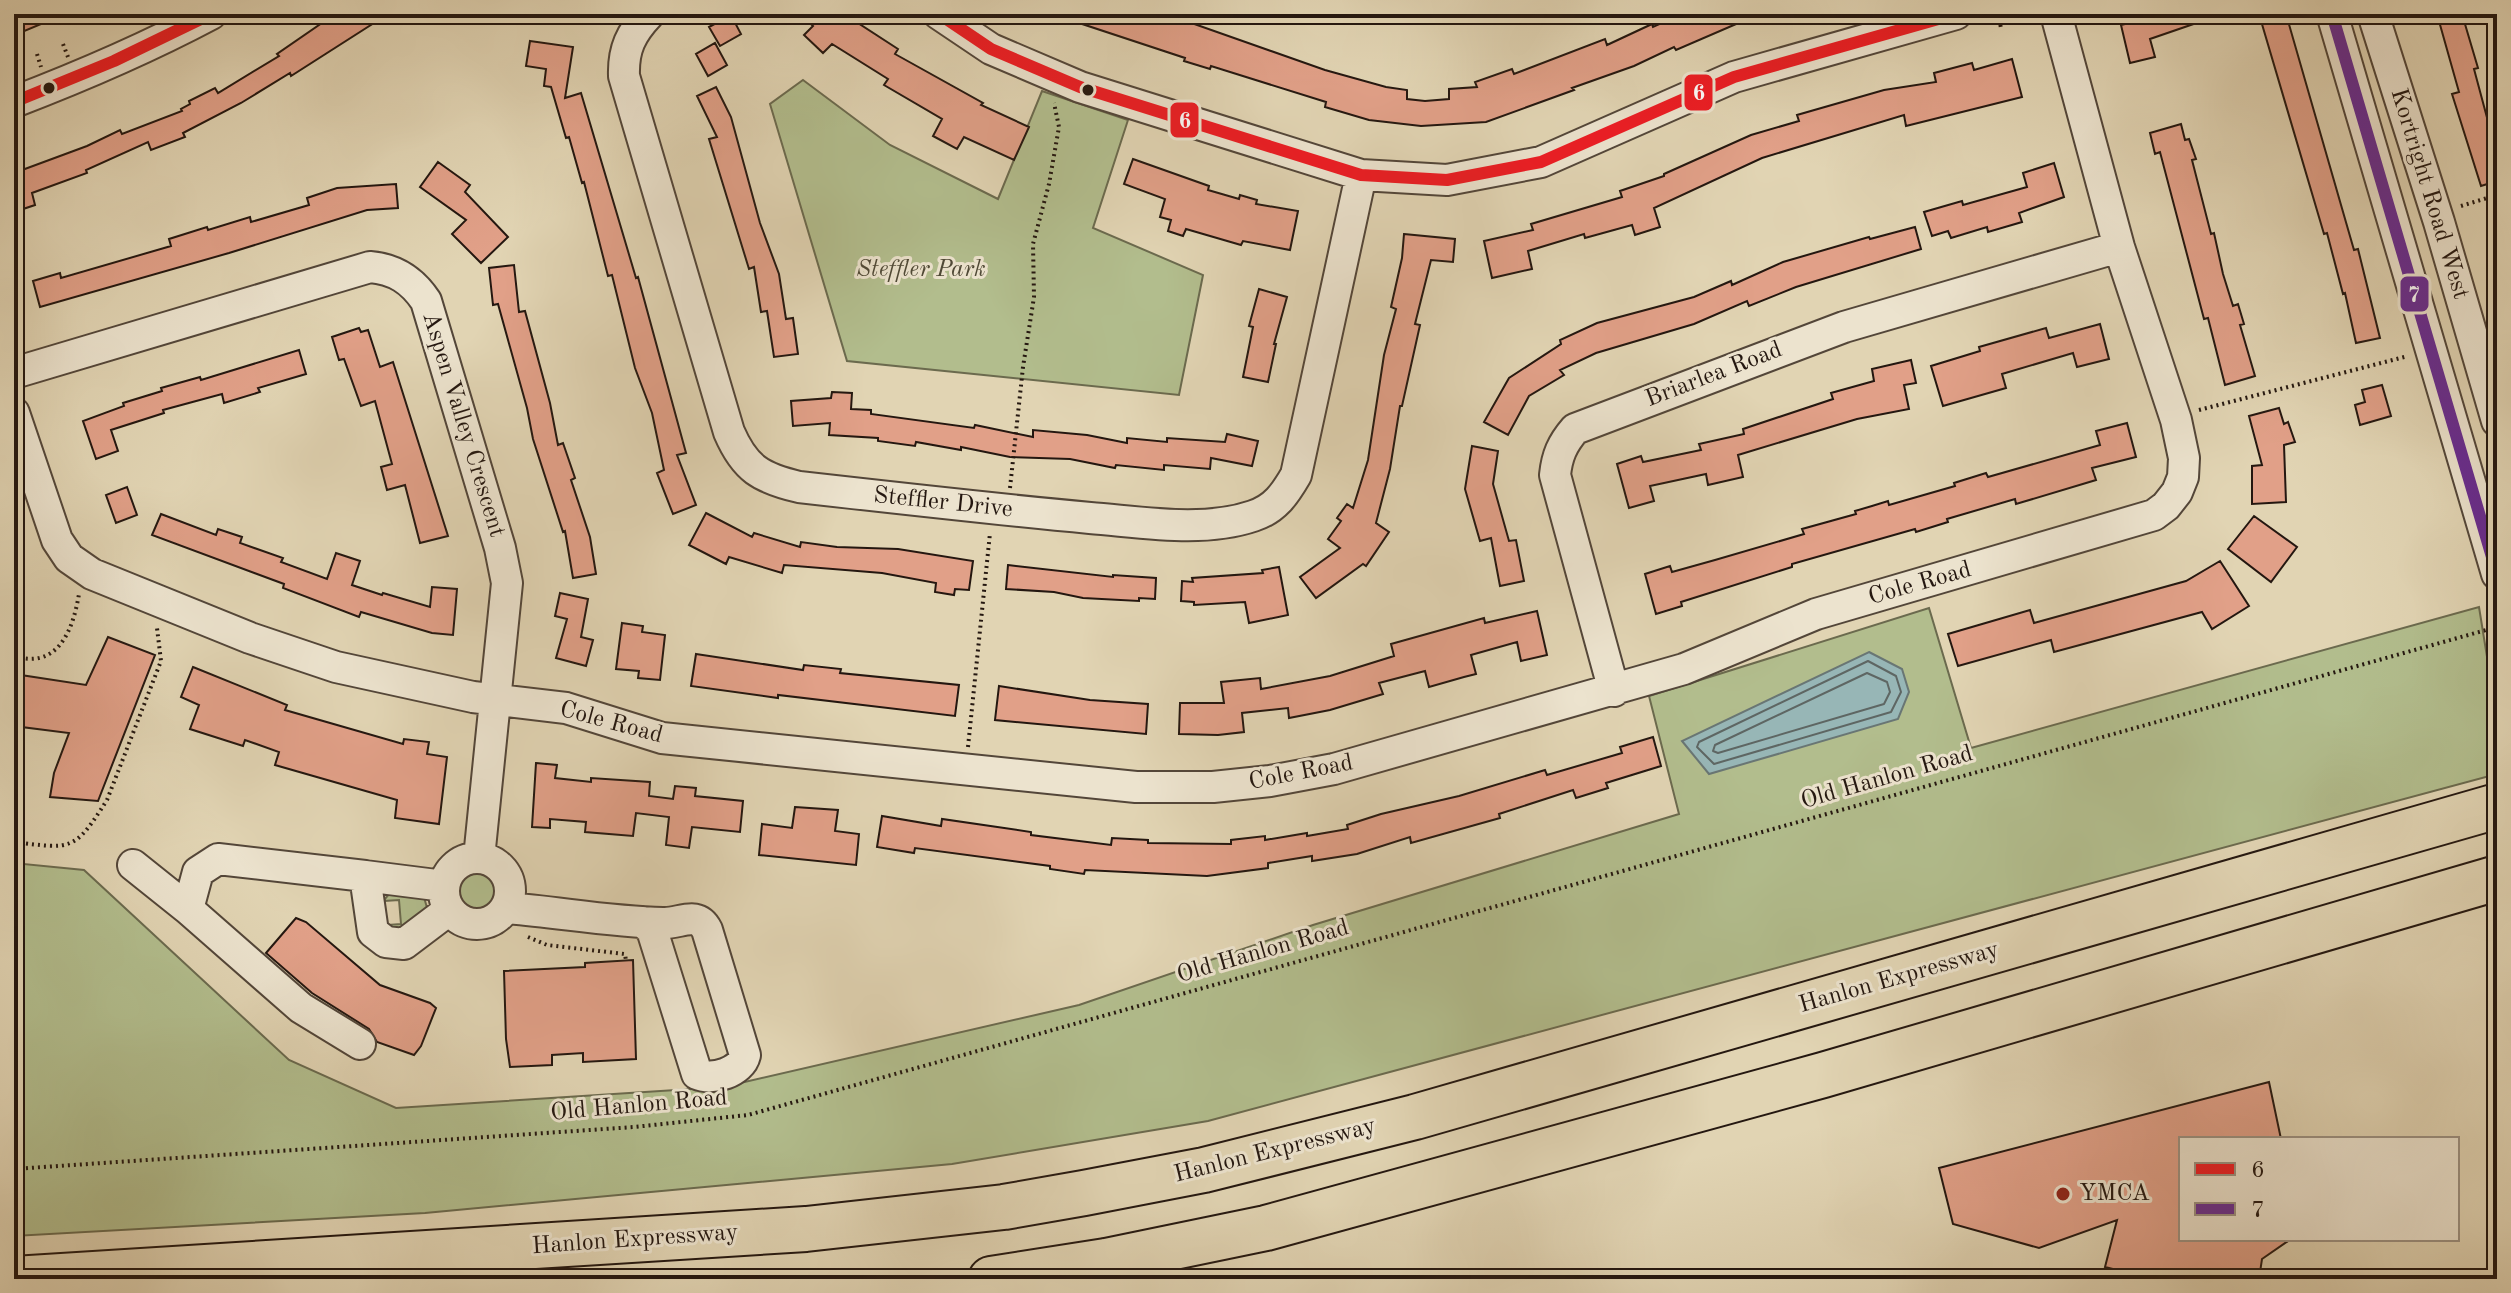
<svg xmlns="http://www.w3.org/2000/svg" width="2511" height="1293" font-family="'Old Standard TT',serif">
<rect width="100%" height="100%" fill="#e1d4b3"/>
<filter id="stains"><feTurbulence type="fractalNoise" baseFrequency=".0025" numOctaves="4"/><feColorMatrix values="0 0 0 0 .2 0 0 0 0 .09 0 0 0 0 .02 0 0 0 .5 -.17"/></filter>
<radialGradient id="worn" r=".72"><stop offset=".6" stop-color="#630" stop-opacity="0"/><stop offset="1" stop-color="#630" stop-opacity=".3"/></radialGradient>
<path fill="#b2bd8d" stroke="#6b6a4e" stroke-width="2" d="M803,80L890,145L998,199L1042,91L1128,120L1093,228L1203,275L1179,395L847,361L770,104Z
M2479,607L2497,719V774L1208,1121L952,1164L425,1213L14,1236V863L84,870L289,1060L396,1108L723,1087L1079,1005L1313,925L1679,814L1649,696L1929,608L1971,748Z
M456 891a22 22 0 1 1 44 0a22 22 0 1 1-44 0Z
M391,892L423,894L428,911L396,933L387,925L401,924L399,900L383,901Z"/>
<path fill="#97b6b6" stroke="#697674" stroke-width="2" d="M1869,652L1902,669L1909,692L1898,719L1709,774L1682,741Z"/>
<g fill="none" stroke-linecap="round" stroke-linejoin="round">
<path stroke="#5e6663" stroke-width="2" d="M1868,661L1896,676L1901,692L1891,712L1714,764L1697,747L1699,742Z
M1867,673L1887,682L1890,692L1884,704L1718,753L1713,751L1715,745Z"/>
</g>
<path fill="#e1a088" stroke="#241710" stroke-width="2" d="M15,14H65L22,32Z
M335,14H388L291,76L290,73L241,103L183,133L185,137L151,150L148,142L86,170L87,173L32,193L35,205L14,212V173L87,146L120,130L122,134L182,111L181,109L190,104L189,101L215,88L218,93L279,56L277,54Z
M801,14H862L855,21L898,49L895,54L983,103L981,105L1029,127L1014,160L964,137L957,149L933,136L942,119L884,85L888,79L832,44L823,53L804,35L813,26Z
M1062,14H1166L1325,70L1386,87L1407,90V99L1425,101L1449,99V89L1477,87L1475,82L1512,69L1514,74L1605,39L1607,45L1652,24L1653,27L1682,14L1757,15L1676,50L1674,47L1634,66L1572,88L1574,90L1486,122L1421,126L1369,120L1325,107L1326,102L1211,66L1210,69L1184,61L1185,58L1061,17Z
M2151,14H2214V17L2150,39L2155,57L2130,63L2121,25L2153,17Z
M2259,14H2286L2354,250L2358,249L2380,338L2356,343L2345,293L2343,294L2327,233L2324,234Z
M2437,14H2462L2478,68L2474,69L2493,140L2497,139V181L2481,186L2452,94L2459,92Z
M731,15L741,34L720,46L709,27Z
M530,41L573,47L565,98L581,93L636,278L638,277L686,453L677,455L696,505L673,514L657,473L664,470L652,413L635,368L612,275L608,276L584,182L582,183L569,137L566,138L551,87L544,86L546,69L526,66Z
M715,43L727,65L708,76L696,54Z
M2012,59L2022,97L1906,126L1904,115L1762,158L1654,208L1660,227L1635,235L1632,225L1585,238L1584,234L1528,251L1532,269L1492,278L1484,241L1533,230L1531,224L1622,197L1620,191L1664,176V174L1751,135L1799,121L1797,115L1884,90L1936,82L1934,73L1972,63L1974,70Z
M716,87L731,117L760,223L779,274L786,319L793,318L798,354L774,357L767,311L761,312L754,267L749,269L709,139L717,137L697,96Z
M2181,124L2185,140L2189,139L2196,159L2192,160L2211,234L2214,233L2223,274L2233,306L2238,304L2244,324L2240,325L2255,376L2225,385L2208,318L2204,319L2160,152L2155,154L2150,133Z
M1133,159L1209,186L1208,190L1239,199L1240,195L1257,200L1256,204L1298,211L1290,250L1243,241L1241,245L1186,229L1183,236L1168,231L1171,220L1160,217L1165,199L1124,184Z
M438,162L470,185L465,192L508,237L481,263L452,234L466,220L420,187Z
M2054,163L2064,197L2019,213L2022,222L1988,232L1987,227L1951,238L1948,231L1932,236L1924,212L1962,201L1963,205L2027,187L2023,173Z
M396,184L398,208L367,210L229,253L40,307L33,281L60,273L61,278L171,246L169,239L207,227L208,230L250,217L251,222L309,205L307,198L337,188Z
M1915,227L1921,249L1796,287L1749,306L1747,301L1694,324L1596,353L1560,370L1564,375L1529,396L1508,435L1484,422L1509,378L1561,344L1560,340L1597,323L1694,297L1731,281L1732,285L1783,262L1869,237L1870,239Z
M1404,234L1455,239L1453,262L1431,260L1415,324L1420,325L1402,406H1400L1390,469L1376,523L1389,532L1366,566L1363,564L1316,598L1300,577L1340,548L1328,539L1341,521L1337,518L1347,504L1353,508L1368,460L1384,355L1396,309L1391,307L1402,258Z
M514,265L519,312L525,311L550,403L558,445L563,443L575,478L571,480L590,537L596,574L573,578L565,531L563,532L533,439L527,408L498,304L493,305L489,268Z
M1259,289L1287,297L1274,344H1276L1268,382L1243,377L1253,327L1249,326Z
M2100,324L2109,359L2077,367L2073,353L2002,374L2006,388L1943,406L1931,366L1980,351L1979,347L2046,328L2049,338Z
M359,328L361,332L368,330L380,367L393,362L448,536L420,543L405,485L387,490L381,467L392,464L375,401L361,406L344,359L339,360L332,337Z
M299,350L306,374L258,388L260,392L224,403L222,394L163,410L164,413L111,430L118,451L96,459L83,421L124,406L123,403L162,391L161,388L200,377L201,380Z
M1911,360L1916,383L1904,385L1909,409L1857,419L1738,455L1743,477L1708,485L1706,474L1650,486L1654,501L1629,508L1617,464L1641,456L1643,462L1701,450L1699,444L1744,434L1743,429L1833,399L1831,393L1874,381L1872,369Z
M2382,385L2391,416L2360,425L2355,405L2365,402L2362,390Z
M832,392L852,393L851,409L871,410V414L974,428L975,425L1033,437V430L1087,435L1127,443V438L1167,442V438L1225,442L1227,434L1258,441L1252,466L1211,458L1210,469L1164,465V470L1116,465L1115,468L1070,459L1010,457L961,447V450L916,442L915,446L878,441V438L829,435L830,423L793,426L791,401L831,398Z
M2279,408L2284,424L2288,422L2295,442L2284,445L2286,502L2252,504V466L2262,465L2249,416Z
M2127,423L2136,457L2092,468L2096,480L2016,504L2015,499L1947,519L1948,522L1916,532L1915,529L1792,564V567L1681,602L1682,606L1656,614L1645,574L1670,566L1672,572L1715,560L1804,534L1802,529L1856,514L1855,511L1872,506L1888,501L1889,505L1955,486L1954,483L1986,473L1988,477L2100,445L2096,431Z
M1472,446L1498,451L1493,484L1509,541L1516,540L1524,581L1500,586L1491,538L1480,541L1465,489Z
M127,487L137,515L116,523L106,495Z
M706,513L752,537L754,533L800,547L801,542L837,547L898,549L973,561L969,590L955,589L954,595L935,592L936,583L882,573L784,565L782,573L729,557L726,564L689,545Z
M161,514L216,535L218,529L242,537L240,543L283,558L281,562L327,579L336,553L360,561L352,585L382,595L383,593L430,607L432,587L457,589L453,635L432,633L361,612L359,617L283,588L284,584L152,535Z
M2254,516L2297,547L2271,582L2228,549Z
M2220,561L2249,606L2212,629L2202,612L2054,652L2051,640L1958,666L1948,634L2030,610L2034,623L2186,581Z
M1008,565L1113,577V575L1156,578L1155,599L1139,598V601L1083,598L1054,592L1006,589Z
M1279,567L1288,615L1249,623L1245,602L1194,605V602L1181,601L1182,581L1193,582L1192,578L1263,573L1262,570Z
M560,593L588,599L581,637L593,640L586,666L556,658L567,619L555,616Z
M1537,611L1547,655L1521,661L1517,642L1471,655L1476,674L1464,677L1429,687L1425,671L1379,683L1383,694L1330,710L1289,718L1288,708L1242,713L1244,732L1218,735L1179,734L1180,703H1224L1221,682L1260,678L1261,689L1330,676L1394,656L1391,644L1484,618L1485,623Z
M622,623L643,626L642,632L665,635L660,680L638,678L639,671L616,669Z
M108,637L155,655L98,801L50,797L54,773L69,733L14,726V674L86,685Z
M696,654L803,670L804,665L841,669L840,673L959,685L955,716L778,695V698L691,686Z
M193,667L287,705L285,710L403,744L404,739L429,742L427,754L447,757L439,824L395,818L397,800L275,765L279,752L245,740L243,746L190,729L199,705L181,697Z
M999,686L1090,700L1148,704L1146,734L995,720Z
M1653,737L1661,766L1606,783L1608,788L1576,798L1573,790L1499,814L1500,818L1411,843L1410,837L1357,854L1312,861V856L1268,863V868L1207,876L1085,870L1084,874L1050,869V866L915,848L914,853L877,847L882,816L941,826L942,819L1031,832V835L1111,845L1112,838L1148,840V843L1231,844V840L1265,836V840L1307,833V836L1348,829L1347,825L1381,814L1459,796L1545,770L1547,775L1622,753L1620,747Z
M536,763L557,765L555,778L591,782V778L650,782L649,796L673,799L675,786L696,788L695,796L743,801L740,832L692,827L689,848L666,845L669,817L636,813L633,836L585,832L586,822L550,819V828L532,827Z
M795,807L838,810L835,831L859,834L856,865L759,855L762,824L792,828Z
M296,918L306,922L380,985L430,1003L436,1008L421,1046L414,1055L377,1042L369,1029L312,993L266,953Z
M633,960L636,1059L583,1062V1053L552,1055V1065L510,1067L506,1039L504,971L585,967V963Z
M2269,1082L2281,1139H2181V1239H2291L2262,1259L2259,1279H2152L2105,1267L2117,1220L2039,1248L1953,1224L1939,1168Z"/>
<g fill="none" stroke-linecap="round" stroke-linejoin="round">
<g stroke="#534639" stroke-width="34">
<path id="minor" d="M649,14C631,33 623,49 624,76L729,432C745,469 761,478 799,487C896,498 993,509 1090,518C1142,522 1203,533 1253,516C1275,509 1285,494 1296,475L1361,175
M939,14L991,49L1080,87L1361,175L1447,180L1541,162L1734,77L1956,14
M2332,14L2497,574
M2373,14L2439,222L2497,421
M14,102C82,76 147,48 211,14
M14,373L370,267C395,269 412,280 426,301L500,548L507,583L479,858
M14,413L57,540L69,558L92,574L250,638L336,667L473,697L566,708L662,738L1136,787H1213L1270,781L1334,769L1684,669L1816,614L2154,515L2166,506L2177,492L2183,477L2184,458L2176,420L2119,247L2056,14
M1614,691L1555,475C1557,456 1562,444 1575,429L1844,327L2119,247
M444 891a33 33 0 1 1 66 0a33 33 0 1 1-66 0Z
M133,865L188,909L198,872L218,859L365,876
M444,886L365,876L373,932L386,942L404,944L449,910
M506,908C558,912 610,922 663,923C680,924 697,910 707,930L745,1055C741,1072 713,1081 697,1074L652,930L643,922
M188,909L301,1008L360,1044"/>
</g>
<g stroke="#241710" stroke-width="48">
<path id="highway" d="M14,1279L806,1229L1004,1207L1084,1193L1204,1170L1415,1117L2497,806
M991,1279L1106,1261L1266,1228L1823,1075L2497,878"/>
</g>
<path stroke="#241710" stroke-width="4" stroke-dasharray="2 4" stroke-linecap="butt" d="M1999,19L2001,28
M63,44L68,57
M37,54L41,67
M2461,206L2497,195
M2199,410L2408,356
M1010,488L1023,367L1034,297L1033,244L1049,184L1059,127L1054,103
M14,656C58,670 73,630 79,594
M968,747L990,533
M14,842C72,849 74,852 107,800L161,661L157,628
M528,937L547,945L625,954L626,961
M14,1169L634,1127L748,1115L2497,627"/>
<use href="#minor" stroke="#ece3ce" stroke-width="30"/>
<use href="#highway" stroke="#e1d4b3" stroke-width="44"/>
<g stroke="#ece3ce" stroke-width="18">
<path id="bus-1" d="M939,14L991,49L1080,87L1361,175L1447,180L1541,162L1734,77L1956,14
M14,102L114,61L211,14"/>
</g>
<g stroke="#ece3ce" stroke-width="18">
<path id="bus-2" d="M2332,14L2497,574"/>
</g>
<use href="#bus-1" stroke="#ed1c24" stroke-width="12"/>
<use href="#bus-2" stroke="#682c91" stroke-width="12"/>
</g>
<g fill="#241710" stroke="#ece3ce" stroke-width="3">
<circle cx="49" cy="88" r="7"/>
<circle cx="1088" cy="90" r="7"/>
</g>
<circle fill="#8f2418" stroke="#ece3ce" stroke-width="3" cx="2063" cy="1194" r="8"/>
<g text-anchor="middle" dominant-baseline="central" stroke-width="6" stroke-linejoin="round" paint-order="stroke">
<g font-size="24" fill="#241710" stroke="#ece3ce">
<text transform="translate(2429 194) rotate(73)">Kortright Road West</text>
<text transform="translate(1714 375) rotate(-21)">Briarlea Road</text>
<text transform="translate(463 425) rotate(73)">Aspen Valley Crescent</text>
<text transform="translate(943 503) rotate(6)">Steffler Drive</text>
<text transform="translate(1920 584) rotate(-16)">Cole Road</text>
<text transform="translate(611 723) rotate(15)">Cole Road</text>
<text transform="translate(1301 773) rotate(-11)">Cole Road</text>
<text transform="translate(1887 778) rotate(-16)">Old Hanlon Road</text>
<text transform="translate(1263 952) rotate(-16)">Old Hanlon Road</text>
<text transform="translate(1899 978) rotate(-16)">Hanlon Expressway</text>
<text transform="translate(639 1106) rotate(-5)">Old Hanlon Road</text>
<text transform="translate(1275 1151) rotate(-14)">Hanlon Expressway</text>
<text transform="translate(635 1240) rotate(-4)">Hanlon Expressway</text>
</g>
<g font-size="24" font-style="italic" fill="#4f4936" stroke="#ece3ce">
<text x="921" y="270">Steffler Park</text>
</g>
<g font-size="24" fill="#241710" stroke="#ece3ce" text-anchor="start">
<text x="2079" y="1194">YMCA</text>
</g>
</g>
<g stroke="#ece3ce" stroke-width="3">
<rect x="1683" y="73" width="31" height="39" rx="8" fill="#ed1c24"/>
<rect x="1169" y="101" width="31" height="38" rx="8" fill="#ed1c24"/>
<rect x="2399" y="275" width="31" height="38" rx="8" fill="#682c91"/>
</g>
<g font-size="22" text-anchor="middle" font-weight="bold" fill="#fff">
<text x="1699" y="100">6</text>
<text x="1185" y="128">6</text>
<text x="2414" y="302">7</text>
</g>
<rect width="2511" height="1293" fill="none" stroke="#e1d4b3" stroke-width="48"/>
<rect x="16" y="16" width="2479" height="1261" fill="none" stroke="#241710" stroke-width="4"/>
<rect x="24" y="24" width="2463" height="1245" fill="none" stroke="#241710" stroke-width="2"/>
<rect x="2179" y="1137" width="280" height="104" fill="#ece3ce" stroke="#9c9182" stroke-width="2"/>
<rect x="2195" y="1163" width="40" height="12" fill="#ed1c24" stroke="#9c9182" stroke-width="2"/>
<text x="2251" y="1177" font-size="24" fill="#241710">6</text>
<rect x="2195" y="1203" width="40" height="12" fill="#682c91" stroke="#9c9182" stroke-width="2"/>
<text x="2251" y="1217" font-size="24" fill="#241710">7</text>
<rect width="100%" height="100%" filter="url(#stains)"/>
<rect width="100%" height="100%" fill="url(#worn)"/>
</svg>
